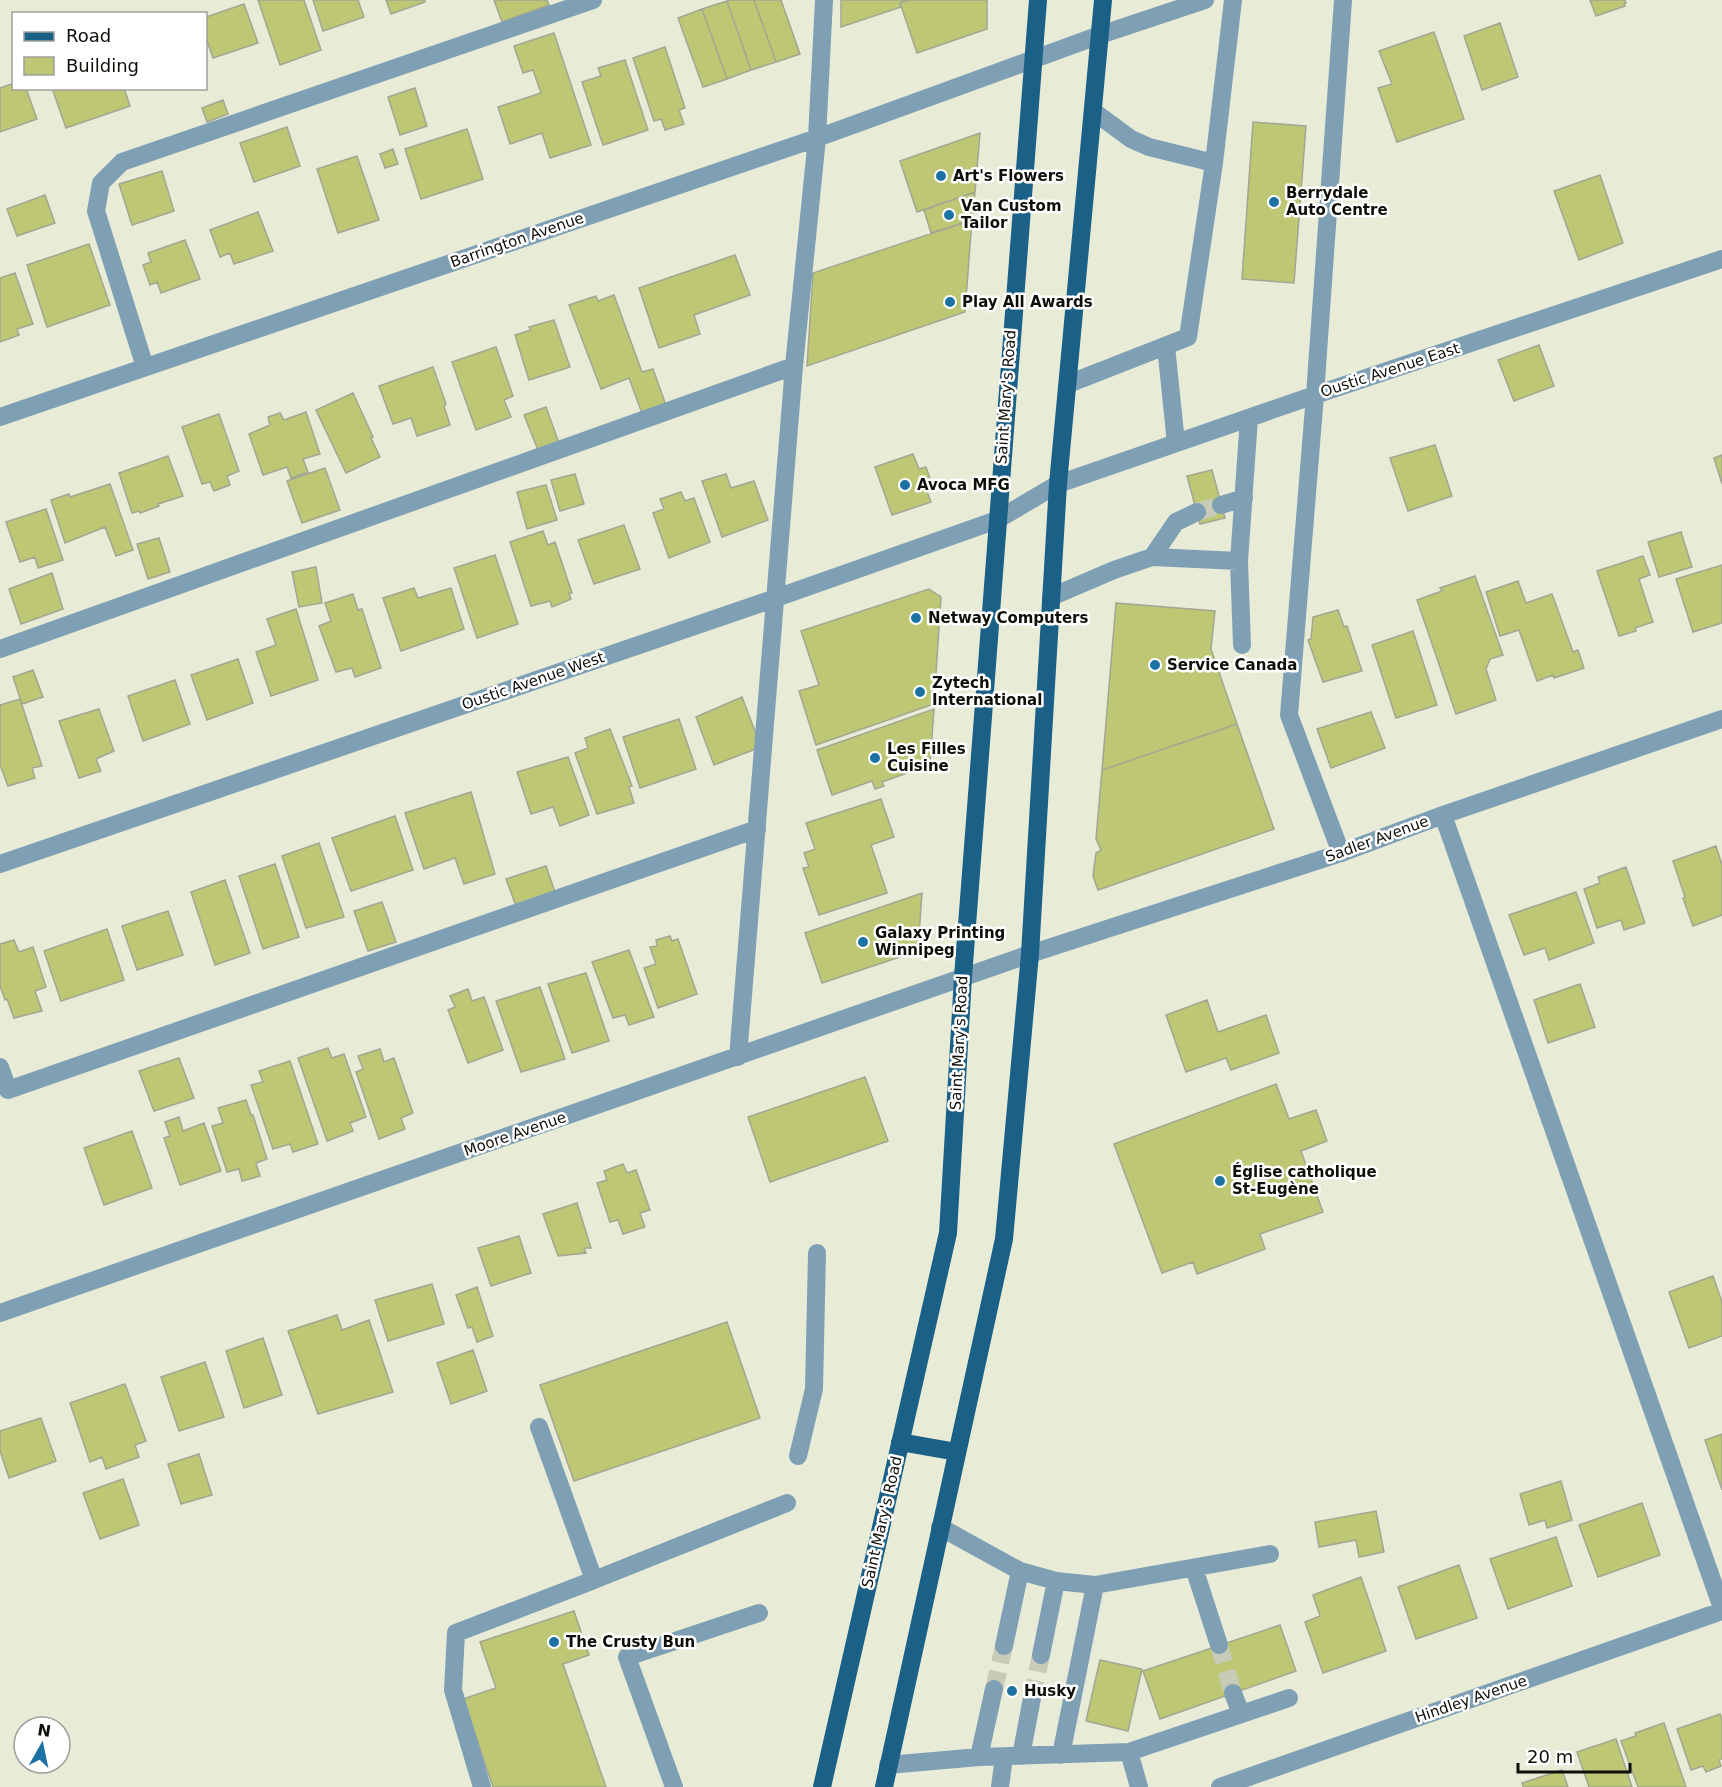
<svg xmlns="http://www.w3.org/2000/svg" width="1722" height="1787" font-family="'DejaVu Sans',sans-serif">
<rect width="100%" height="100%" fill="#e8ecd7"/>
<path fill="#bdc774" stroke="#a3a692" stroke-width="1.5" d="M258,0H304L321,50L280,65Z
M313,0H358L364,17L323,31Z
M386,0H425V2L391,14Z
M494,0H547L549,5L502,22Z
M729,0H754L776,62L751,70L727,1Z
M754,0H781L800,54L776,62Z
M841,0H909L900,3L901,7L841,27Z
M909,0H987V29L917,53L900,3Z
M1590,0H1625L1626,3L1624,4L1625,6L1596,16Z
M727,1L751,70L727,79L702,9Z
M244,4L258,43L213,58L206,38V17Z
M702,9L727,79L703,87L678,18Z
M1500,23L1518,77L1482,90L1464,36Z
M1434,32L1464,119L1397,142L1378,88L1392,84L1379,51Z
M554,33L591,145L550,158L542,133L510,144L498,107L541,93L533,70L523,73L514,46Z
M665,47L685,108L679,110L684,124L665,130L661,119L654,121L633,58Z
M625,60L648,130L603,145L582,82L601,76L598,68Z
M14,83V88H26L37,119L0,132V88Z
M52,88H124L130,106L66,128Z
M415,88L427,126L400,135L388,97Z
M223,100L228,114L207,122L202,108Z
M1253,122L1306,126L1294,283L1242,279Z
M287,127L300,166L254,182L240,143Z
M467,129L483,179L421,199L405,149Z
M980,133L975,192L917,212L900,161Z
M393,149L398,164L385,168L380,154Z
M357,156L379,220L338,233L317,169Z
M162,171L174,211L132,225L119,184Z
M1600,175L1623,243L1579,260L1554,191Z
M975,192L972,220L931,233L924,210Z
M45,195L55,223L17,236L7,209Z
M258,212L273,251L234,264L230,253L220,257L210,230Z
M972,220L965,312L807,366L813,273Z
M185,240L200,279L161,293L157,282L150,285L143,265L151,262L148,253Z
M89,244L110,305L47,327L27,265Z
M735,255L750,295L694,315L700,334L659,348L639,288Z
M15,273L33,324L17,329L19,335L0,342V278Z
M614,295L642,372L653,369L667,408L643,416L629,378L601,389L569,305L596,296L598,301Z
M554,320L570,367L529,380L515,335L531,330L529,327Z
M1539,345L1554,386L1514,401L1498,360Z
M496,347L513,396L504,400L511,417L476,430L452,362Z
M433,367L446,404L444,406L450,425L417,436L411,418L393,424L379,386Z
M353,393L373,437L371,438L380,457L346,473L316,410Z
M546,407L559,443L538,450L524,415Z
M306,412L320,454L303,459L308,472L291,478L287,467L263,475L249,434L270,425L268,417L280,413L284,420Z
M219,414L239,471L227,476L230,485L214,491L210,482L202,484L182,427Z
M1435,445L1452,496L1408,511L1390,458Z
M913,454L919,469L926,467L932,484L925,486L931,502L892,515L875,467Z
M1722,455V484L1714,458Z
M168,456L183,496L158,504L159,506L140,513L139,511L132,513L119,473Z
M325,468L340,510L302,523L287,481Z
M1212,470L1225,518L1200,524L1187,476Z
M575,474L584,504L560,511L551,480Z
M726,474L731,488L754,481L768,520L722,537L702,481Z
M110,484L133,550L116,556L105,527L65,543L51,500L69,494L70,497Z
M546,485L557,520L527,529L517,492Z
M681,492L685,501L694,498L710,542L669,558L653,513L664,509L660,499Z
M46,509L63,560L38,568L35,557L20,562L6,522Z
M624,525L640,569L594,584L578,540Z
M543,531L548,545L555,542L572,593H569L571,599L552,607L550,601L531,606L510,542Z
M1681,532L1692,567L1659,577L1648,542Z
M159,538L170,572L148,579L137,544Z
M495,555L518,624L477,638L454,568Z
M1643,556L1650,575L1639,579L1653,622L1635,628L1636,631L1619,636L1597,571Z
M1722,565V623L1693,632L1676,579Z
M316,567L322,603L299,607L292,572Z
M52,573L63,609L21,624L9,589Z
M1475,576L1503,655L1490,659L1486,669L1496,700L1456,714L1417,600L1442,591L1440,588Z
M1518,581L1526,603L1552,594L1573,652L1578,650L1584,668L1554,678L1553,675L1537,681L1519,630L1500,636L1486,592Z
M414,588L418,598L451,588L464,629L401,651L383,598Z
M929,589L941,597L934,704L816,745L799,691L819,685L801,631Z
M353,594L358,610L362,609L381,668L355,677L352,668L336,672L319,626L331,621L325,603Z
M1116,603L1215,611L1211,649L1237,724L1102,770Z
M296,609L318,680L271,696L256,652L276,645L267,619Z
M1338,610L1344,627L1347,626L1362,671L1323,682L1308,640L1311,639L1313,617Z
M1413,631L1437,705L1396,718L1372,645Z
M238,659L253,703L207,720L191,675Z
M33,670L43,697L22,704L13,677Z
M175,680L190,724L143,741L128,696Z
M742,697L761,747L714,765L696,717Z
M20,699L42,766L32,768L35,778L8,786L0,765V705Z
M99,709L114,751L96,759L101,771L79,778L59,721Z
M934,709L930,765L882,782L884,786L875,789L872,781L832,795L817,750Z
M1371,712L1385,748L1331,768L1317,729Z
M679,719L696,769L640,788L623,737Z
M1237,724L1274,829L1098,890L1093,876L1096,853L1101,850L1096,839L1102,770Z
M610,729L632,786L629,787L634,803L597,814L575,753L588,748L585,738Z
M568,757L589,815L560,826L553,807L531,814L517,772Z
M471,792L495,874L464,884L455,858L424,869L405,813Z
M881,799L894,837L871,845L887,893L819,915L803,868L809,867L804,853L815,849L806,823Z
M395,816L413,870L351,891L332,838Z
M319,843L344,917L306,928L282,856Z
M1716,846L1722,865V915L1693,926L1683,898L1685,897L1673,861Z
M275,864L299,937L263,949L239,876Z
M546,866L555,892L516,906L506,879Z
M1626,867L1645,923L1624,930L1621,920L1597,928L1584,889L1600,883L1598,877Z
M225,880L250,953L215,965L191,892Z
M1576,892L1594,943L1549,960L1545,948L1524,955L1509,915Z
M922,893L918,951L822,983L805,933Z
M382,902L396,942L368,951L354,911Z
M168,911L183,955L137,970L122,926Z
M107,929L124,980L61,1001L44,951Z
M670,936L672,941L678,939L697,994L658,1008L644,968L656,964L650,947L657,946L656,940Z
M14,940L19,952L33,947L46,987L35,991L42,1011L14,1018L7,999L5,1000L0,986V944Z
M629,950L654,1017L629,1025L625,1015L613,1018L592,962Z
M586,973L609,1041L572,1053L548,984Z
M1580,984L1595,1027L1548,1043L1534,1000Z
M540,987L565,1059L521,1072L496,1001Z
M468,989L472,1001L484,997L503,1050L468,1063L448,1010L455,1007L450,996Z
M1207,1000L1218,1032L1266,1015L1279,1053L1231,1070L1226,1058L1186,1072L1166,1015Z
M328,1048L332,1058L344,1054L366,1117L350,1123L353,1131L327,1141L298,1058Z
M380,1049L384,1062L394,1058L413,1113L401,1118L405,1129L379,1139L356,1072L363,1069L358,1056Z
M179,1058L194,1098L154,1111L139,1071Z
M290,1061L318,1144L293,1152L290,1144L273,1149L251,1085L263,1082L259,1071Z
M865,1077L888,1141L770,1182L748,1117Z
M1276,1084L1289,1119L1316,1110L1327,1141L1301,1151L1323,1212L1260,1234L1265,1249L1197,1274L1193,1262L1162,1273L1114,1144Z
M246,1100L251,1115H253L267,1159L256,1163L260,1176L242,1181L239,1169L227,1172L212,1126L223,1123L218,1108Z
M179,1117L183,1131L204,1123L221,1171L180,1185L164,1138L170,1136L165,1122Z
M132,1131L152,1188L104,1205L84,1148Z
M623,1164L627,1173L636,1170L650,1210L640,1213L645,1227L623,1234L618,1220L610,1222L597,1183L607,1180L604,1171Z
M577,1203L591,1248H584L586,1253L558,1256L543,1214Z
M519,1236L531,1273L491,1286L478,1248Z
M1713,1276L1722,1302V1336L1689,1348L1669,1292Z
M432,1284L444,1324L388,1341L375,1300Z
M477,1287L493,1336L477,1342L472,1327L468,1328L456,1295Z
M337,1315L342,1330L369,1320L393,1392L318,1414L288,1331Z
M727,1322L760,1418L574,1481L540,1385Z
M263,1338L282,1395L244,1408L226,1351Z
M473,1350L487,1391L451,1404L437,1363Z
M205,1362L224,1417L179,1431L161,1377Z
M125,1384L146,1441L135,1445L139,1457L106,1469L102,1457L90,1462L70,1403Z
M41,1418L56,1461L9,1478L0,1451V1431Z
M1722,1434V1490L1705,1440Z
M199,1454L212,1495L181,1504L168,1464Z
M123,1479L139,1525L100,1539L83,1493Z
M1561,1481L1572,1520L1547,1528L1545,1520L1529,1525L1520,1494Z
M1642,1503L1660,1555L1598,1577L1579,1525Z
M1376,1511L1384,1552L1359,1557L1356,1540L1319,1547L1315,1522Z
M1556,1537L1572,1586L1508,1609L1490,1559Z
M1459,1565L1477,1618L1416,1639L1398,1587Z
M1361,1577L1386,1651L1323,1673L1305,1622L1320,1616L1313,1595Z
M574,1611L589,1655L563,1664L606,1787H493L463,1699L496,1688L480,1642Z
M1280,1625L1296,1671L1160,1719L1143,1671Z
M1100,1660L1142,1669L1128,1731L1086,1721Z
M1720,1714L1722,1720V1759L1719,1760L1721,1766L1706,1772L1703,1766L1691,1770L1677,1729Z
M1664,1723L1686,1787H1638L1621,1741L1636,1736L1635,1733Z
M1616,1739L1632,1787H1589L1577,1752Z
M1562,1770L1568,1787H1523L1522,1783Z"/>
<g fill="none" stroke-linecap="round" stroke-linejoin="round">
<path stroke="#c7cbb8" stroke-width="18" stroke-dasharray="18 9" stroke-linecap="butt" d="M1197,512L1221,505
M1219,1645L1233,1693
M994,1689L1004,1646
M1032,1698L1041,1655"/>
<path stroke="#7f9fb5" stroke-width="18" d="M1093,111L1131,139L1149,147L1214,163
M1166,346L1176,443
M145,367L96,211L101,183L122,162L593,0
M1068,384L1188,337L1214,163L1233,0
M0,417L817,138L1100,35L1205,0
M1221,505L1244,498
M1152,557L1176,522L1197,512
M1051,597L1114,570L1152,557L1239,561
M1242,645L1239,561L1249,418
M0,649L794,366
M1443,815L1722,1608
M1341,853L1289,715L1315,395L1343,0
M0,864L776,598L997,520L1058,484L1315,395L1722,259
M738,1057L794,366L817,138L824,0
M0,1067L8,1090L757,829
M0,1313L1030,954L1341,853L1443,815L1722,719
M539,1427L594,1580L787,1503
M798,1456L814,1389L817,1253
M940,1527L1020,1571L1056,1581L1095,1585L1270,1554
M1194,1568L1219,1645
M1004,1646L1020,1571
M1041,1655L1056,1581
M1233,1693L1241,1714
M1129,1752L1139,1787
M1061,1755L1095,1585
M1021,1756L1032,1698
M979,1757L994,1689
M888,1765L979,1757L1129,1752L1289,1698
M482,1787L453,1690L456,1633L594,1580
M674,1787L627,1657L759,1613
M1000,1787L1004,1757
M1220,1787L1722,1611"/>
<path stroke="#1b6087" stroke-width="18" d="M900,1442L957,1452
M822,1787L948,1233L963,977L1038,0
M884,1787L1004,1239L1030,954L1058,484L1103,0"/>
</g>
<g fill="#1c73a3" stroke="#fff" stroke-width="2">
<circle cx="941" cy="176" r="6"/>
<circle cx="1274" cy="202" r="6"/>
<circle cx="949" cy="215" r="6"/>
<circle cx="950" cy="302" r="6"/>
<circle cx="905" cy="485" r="6"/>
<circle cx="916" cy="618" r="6"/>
<circle cx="1155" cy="665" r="6"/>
<circle cx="920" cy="692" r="6"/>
<circle cx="875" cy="758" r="6"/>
<circle cx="863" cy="942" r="6"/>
<circle cx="1220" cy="1181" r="6"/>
<circle cx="554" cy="1642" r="6"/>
<circle cx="1012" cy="1691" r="6"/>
</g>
<g text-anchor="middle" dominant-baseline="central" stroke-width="5" stroke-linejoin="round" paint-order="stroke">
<g font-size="15" font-weight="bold" fill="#0e0f08" stroke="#fff" text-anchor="start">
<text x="953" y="176">Art's Flowers</text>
<text x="1286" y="193">Berrydale<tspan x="1286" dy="17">Auto Centre</tspan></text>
<text x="961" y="206">Van Custom<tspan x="961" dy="17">Tailor</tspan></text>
<text x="962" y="302">Play All Awards</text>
<text x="917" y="485">Avoca MFG</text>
<text x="928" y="618">Netway Computers</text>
<text x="1167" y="665">Service Canada</text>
<text x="932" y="683">Zytech<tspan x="932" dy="17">International</tspan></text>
<text x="887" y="749">Les Filles<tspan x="887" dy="17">Cuisine</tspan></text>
<text x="875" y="933">Galaxy Printing<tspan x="875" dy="17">Winnipeg</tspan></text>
<text x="1232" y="1172">Église catholique<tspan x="1232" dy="17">St-Eugène</tspan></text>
<text x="566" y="1642">The Crusty Bun</text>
<text x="1024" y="1691">Husky</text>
</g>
<g font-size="15" fill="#0e0f08" stroke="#fff">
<text transform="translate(517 240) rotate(-19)">Barrington Avenue</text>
<text transform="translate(1390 370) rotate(-18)">Oustic Avenue East</text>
<text transform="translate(1006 397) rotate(-86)">Saint Mary's Road</text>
<text transform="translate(533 681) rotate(-19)">Oustic Avenue West</text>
<text transform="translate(1377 839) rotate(-20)">Sadler Avenue</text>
<text transform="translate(959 1043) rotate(-87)">Saint Mary's Road</text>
<text transform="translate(515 1134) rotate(-19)">Moore Avenue</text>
<text transform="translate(882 1522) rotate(-77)">Saint Mary's Road</text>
<text transform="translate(1471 1699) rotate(-19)">Hindley Avenue</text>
</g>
</g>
<rect x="12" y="12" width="195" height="78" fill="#ffffff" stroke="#9f9f9c" stroke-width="1.5"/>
<rect x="24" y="32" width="30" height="9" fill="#1b6087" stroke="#9f9f9c" stroke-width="1.5"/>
<text x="66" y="42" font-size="18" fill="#0e0f08">Road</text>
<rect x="24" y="57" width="30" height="18" fill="#bdc774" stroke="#9f9f9c" stroke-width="1.5"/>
<text x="66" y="72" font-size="18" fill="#0e0f08">Building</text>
<g transform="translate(42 1745) rotate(9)"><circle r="28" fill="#ffffff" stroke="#9f9f9c" stroke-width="1.5"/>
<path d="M0-4.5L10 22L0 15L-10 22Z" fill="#1c73a3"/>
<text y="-9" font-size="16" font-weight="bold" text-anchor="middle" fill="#0e0f08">N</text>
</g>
<path d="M1518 1763v9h112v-9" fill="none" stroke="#0e0f08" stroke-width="3"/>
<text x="1527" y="1763" font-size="18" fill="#0e0f08" stroke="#ffffff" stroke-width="4.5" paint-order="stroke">20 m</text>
</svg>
